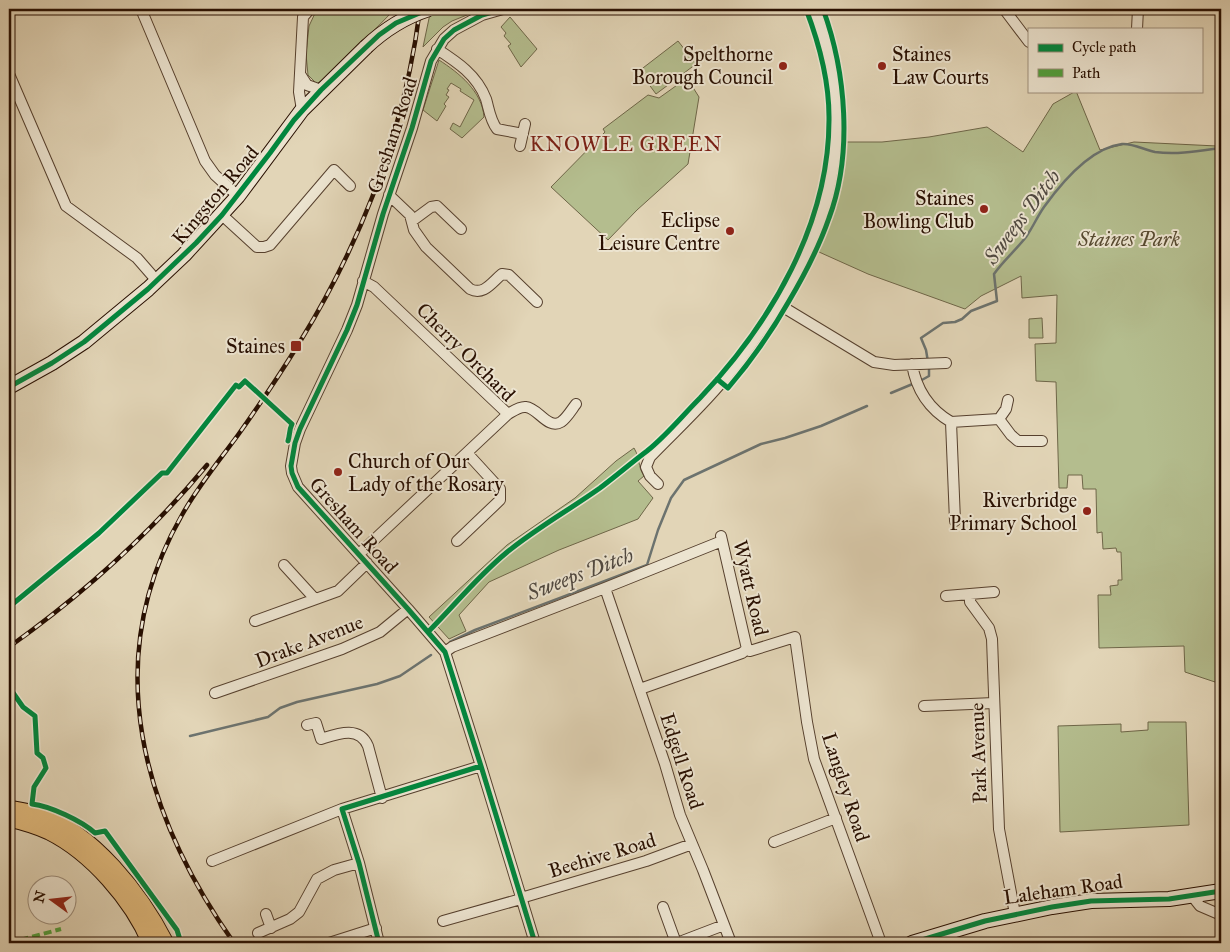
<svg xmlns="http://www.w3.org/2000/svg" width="1230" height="952" font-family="'IM FELL Great Primer',serif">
<rect width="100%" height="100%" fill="#e2d5b7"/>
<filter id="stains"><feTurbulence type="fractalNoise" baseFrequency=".004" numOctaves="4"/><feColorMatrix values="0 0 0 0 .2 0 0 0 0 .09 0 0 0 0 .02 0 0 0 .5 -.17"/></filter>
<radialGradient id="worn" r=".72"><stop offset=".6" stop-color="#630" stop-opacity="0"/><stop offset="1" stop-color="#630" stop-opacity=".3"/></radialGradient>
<path fill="#b4bd8e" stroke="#6e6648" d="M317,9H395L335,70L317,84L308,75L306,54L309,26Z
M431,9H482L452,21L443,27L423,47Z
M510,17L537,49L521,67L508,46L511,44L504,36L506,33L501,27Z
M678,41L696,64L656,94L639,71Z
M439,60C459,73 482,91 484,117L462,138L450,129L453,123L460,127L474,100L460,91L461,89L451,83L447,89L449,90L446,95L449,97L444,104L446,106L437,121L423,110Z
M1221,74V684L1185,672L1184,646L1099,648L1098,595H1111L1110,586L1118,585V580H1122L1121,552H1117L1116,548L1103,549L1102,532L1097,533L1096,489H1083L1082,475H1068L1067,488H1059L1056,382L1036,381L1035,344L1056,343L1057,295L1022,298L1021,276L981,296L965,309L868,274L819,252L837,204L845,142H882L929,137L987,127L1023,152L1053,104L1076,91L1100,150L1134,142L1217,146L1216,75Z
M687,78L699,97L688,164L637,210L608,240L551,187L605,132L603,129L648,95L659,98Z
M1042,318L1043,338H1029V319Z
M634,448C641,460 637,465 644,476L638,481L653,498L638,519L559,550L489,582L459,615L466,631L449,639L429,617L507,545L575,498L616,461Z
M1148,722H1186L1189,825L1060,832L1058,726L1121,724V732L1148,730Z"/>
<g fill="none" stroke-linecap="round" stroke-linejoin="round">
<path stroke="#6c736f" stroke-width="2.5" d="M928,362L926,350L921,338L943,323L955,322L962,319L971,311L997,301L994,274C1003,261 1016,250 1026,237C1033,227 1037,217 1044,207C1062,182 1090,148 1122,144C1132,143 1145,150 1155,152C1177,155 1199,151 1220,148L1221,146
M920,381L929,376V367
M891,393L915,383
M450,642L475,630L647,565L658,530L671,498L684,480L761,444L785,438L821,426L867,406
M190,736L268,717L280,708L297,702L377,684L400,676L431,655"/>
<g stroke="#56402e" stroke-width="12">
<path id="street" d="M141,9L205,161L215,175L238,196
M503,9L482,15L454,30L444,39L431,61L412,128L383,214L357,305L347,330L300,429L295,443L291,466L292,473L298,487L408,609L445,652L481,766L535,943
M1004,9L1029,42
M1137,29L1138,9
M437,49C457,62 477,75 486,99C489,109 490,120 497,129L523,134
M9,74L66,206L137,258L157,281
M300,74L307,85L321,90
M302,110L299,92L303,17L310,9
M520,146L525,124
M389,195L410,215L414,230L426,247L470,289C484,296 492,282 502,274L509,275L537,302
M222,215L257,247H264L270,245L334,170L350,186
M412,221L431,207L437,206L461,229
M778,304L874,362L894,365L946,363
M912,364C916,389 929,409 951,422L999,419
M1008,400L1006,409L999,419L1011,435L1018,441H1042
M508,414C513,411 520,406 526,407C538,408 548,430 561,422C567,418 572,409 576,404
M951,422L955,521
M658,484L650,476L646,467L650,457C677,429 707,402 731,371C747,352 761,330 775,309C793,279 811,247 822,214C844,148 839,72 814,9
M721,536L747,649
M457,541L500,500V489L467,453
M359,554L508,414L374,287L363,281
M284,565L315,599
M605,588L665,764L680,815L703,870L731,943
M970,595V602L989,628L992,639L999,829L1015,914
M946,596L994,592
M255,621L338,591L367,563
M445,652L452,647L605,588L722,541
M640,689L742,653L747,649L750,651L795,637L807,722L814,759L881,943
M215,693L342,649L380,632L408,609
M924,706L994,703
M307,725L316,723L321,739C337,734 359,725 368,746L382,798
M342,809L359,863L379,943
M774,842L836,818
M212,861L342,809L481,766
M1192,896L1200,906L1221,915
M521,898L646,861L692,844
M663,907L676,943
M266,914L271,928
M443,921L521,899
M258,933L290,919L299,912L317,879L334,870L359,863
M329,943L376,928
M677,943L724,925"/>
</g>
<g stroke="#280f01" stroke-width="16">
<path id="secondary" d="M9,387L52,363L84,342L148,289L184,255L238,196L302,110L366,47
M912,943L985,921L1052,907L1091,901L1169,899L1221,891"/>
</g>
<g stroke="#280f01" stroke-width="17">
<path id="primary" d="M9,808C19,810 29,811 39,814C93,832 141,894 166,943
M9,819C22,822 36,826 49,832C91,853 132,900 150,943"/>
</g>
<use href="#street" stroke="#ece4d0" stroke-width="10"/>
<use href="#secondary" stroke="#ece4d0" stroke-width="14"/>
<use href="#primary" stroke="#e1ba7c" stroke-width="15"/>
<g stroke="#280f01" stroke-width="4.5">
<path id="rail" d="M9,647C82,595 149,535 207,465
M234,943C143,814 98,661 182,515C198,486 219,461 238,435C260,404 281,373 301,340C363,239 405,127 420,9"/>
</g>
<use href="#rail" stroke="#ece4d0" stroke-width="2.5" stroke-dasharray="8" stroke-linecap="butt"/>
<g stroke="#280f01" stroke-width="16" stroke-linecap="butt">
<path id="secondary-bridge" d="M366,47C385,29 404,17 429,9"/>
</g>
<use href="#secondary-bridge" stroke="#ece4d0" stroke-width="14"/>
<path stroke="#51a03c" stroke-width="4" stroke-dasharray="8 4" stroke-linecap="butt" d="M9,943L61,929"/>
<g stroke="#ece4d0" stroke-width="8">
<path id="cycleway" d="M503,9L482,15L454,30L444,39L431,61L412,128L383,214L357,305L347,330L300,429L295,443L291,466L292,473L298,487L408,609L445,652L481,766L535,943
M717,379L728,388C751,361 772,331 789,301C805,274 819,247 829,218C853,154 846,72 823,9
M9,387L52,363L84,342L148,289L196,243L222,215L270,153L294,120L321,90L379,35L396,23L429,9
M9,607L99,533L162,473H167L236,385L239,387L245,381L292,424C289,430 290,435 288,441
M428,632C454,606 477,577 506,553C535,529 569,510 600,488C616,476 631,463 647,451C666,436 683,415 700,398C771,323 830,223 829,117C829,80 819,43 806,9
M9,687L23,707L35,716L37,753L43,758L46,768L34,787L32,804C50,806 82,821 95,833L105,831L177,930L181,943
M379,943L359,863L342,809L481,766
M912,943L985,921L1052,907L1091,901L1169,899L1221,891"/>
</g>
<use href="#cycleway" stroke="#00873e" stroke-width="5"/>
</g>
<g fill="#8f2418" stroke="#ece4d0" stroke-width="2">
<circle cx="783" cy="66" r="5"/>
<circle cx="882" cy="66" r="5"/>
<circle cx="984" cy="209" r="5"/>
<circle cx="730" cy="231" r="5"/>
<rect x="290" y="340" width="12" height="12" rx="2.5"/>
<circle cx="338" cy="472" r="5"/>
<circle cx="1087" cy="511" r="5"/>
</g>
<g text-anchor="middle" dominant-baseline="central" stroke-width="4" stroke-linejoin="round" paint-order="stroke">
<g font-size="20" fill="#280f01" stroke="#ece4d0" text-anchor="end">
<text x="773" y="54">Spelthorne<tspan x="773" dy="23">Borough Council</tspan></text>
<text x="892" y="54" text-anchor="start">Staines<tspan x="892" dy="23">Law Courts</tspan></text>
<text x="974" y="198">Staines<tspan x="974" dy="23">Bowling Club</tspan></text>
<text x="720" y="220">Eclipse<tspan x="720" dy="23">Leisure Centre</tspan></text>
<text x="285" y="346">Staines</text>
<text x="348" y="461" text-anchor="start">Church of Our<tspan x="348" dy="23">Lady of the Rosary</tspan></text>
<text x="1077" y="500">Riverbridge<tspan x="1077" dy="23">Primary School</tspan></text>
</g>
<g font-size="20" fill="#280f01" stroke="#ece4d0">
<text transform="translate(392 135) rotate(-72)">Gresham Road</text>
<text transform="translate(215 195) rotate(-50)">Kingston Road</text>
<text transform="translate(466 352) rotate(45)">Cherry Orchard</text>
<text transform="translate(354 525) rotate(48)">Gresham Road</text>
<text transform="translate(751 588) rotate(77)">Wyatt Road</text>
<text transform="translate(309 641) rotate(-21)">Drake Avenue</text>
<text transform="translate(978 753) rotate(-92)">Park Avenue</text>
<text transform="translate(682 761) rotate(72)">Edgell Road</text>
<text transform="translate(846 787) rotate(72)">Langley Road</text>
<text transform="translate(602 855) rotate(-17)">Beehive Road</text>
<text transform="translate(1063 889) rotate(-8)">Laleham Road</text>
</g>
<g font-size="20" font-style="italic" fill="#594c32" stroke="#ece4d0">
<text x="1129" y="239">Staines Park</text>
</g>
<g font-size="21" letter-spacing="1" fill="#7a1f14" stroke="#ece4d0">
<text x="626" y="144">KNOWLE GREEN</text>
</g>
<g font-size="21" font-style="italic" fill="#504941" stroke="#ece4d0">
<text transform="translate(1022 217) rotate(-53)">Sweeps Ditch</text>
<text transform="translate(580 574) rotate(-21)">Sweeps Ditch</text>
</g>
</g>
<rect width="1230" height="952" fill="none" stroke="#e2d5b7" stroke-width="30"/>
<rect x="10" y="10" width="1210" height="932" fill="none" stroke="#280f01" stroke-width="2.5"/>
<rect x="15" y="15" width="1200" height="922" fill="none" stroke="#280f01"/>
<rect x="1028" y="28" width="175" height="65" fill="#ece4d0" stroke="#9e8f7d"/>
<rect x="1038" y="44" width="25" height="8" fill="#00873e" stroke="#9e8f7d"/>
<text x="1072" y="52" font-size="15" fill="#280f01">Cycle path</text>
<rect x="1038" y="69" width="25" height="8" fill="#51a03c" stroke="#9e8f7d"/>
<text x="1072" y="78" font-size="15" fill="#280f01">Path</text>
<g transform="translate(52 900) rotate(285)"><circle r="24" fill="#ece4d0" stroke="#9e8f7d"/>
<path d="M0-4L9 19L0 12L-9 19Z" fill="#8f2418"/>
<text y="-8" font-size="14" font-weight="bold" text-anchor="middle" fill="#280f01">N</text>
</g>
<rect width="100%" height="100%" filter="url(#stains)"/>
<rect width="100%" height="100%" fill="url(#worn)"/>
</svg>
